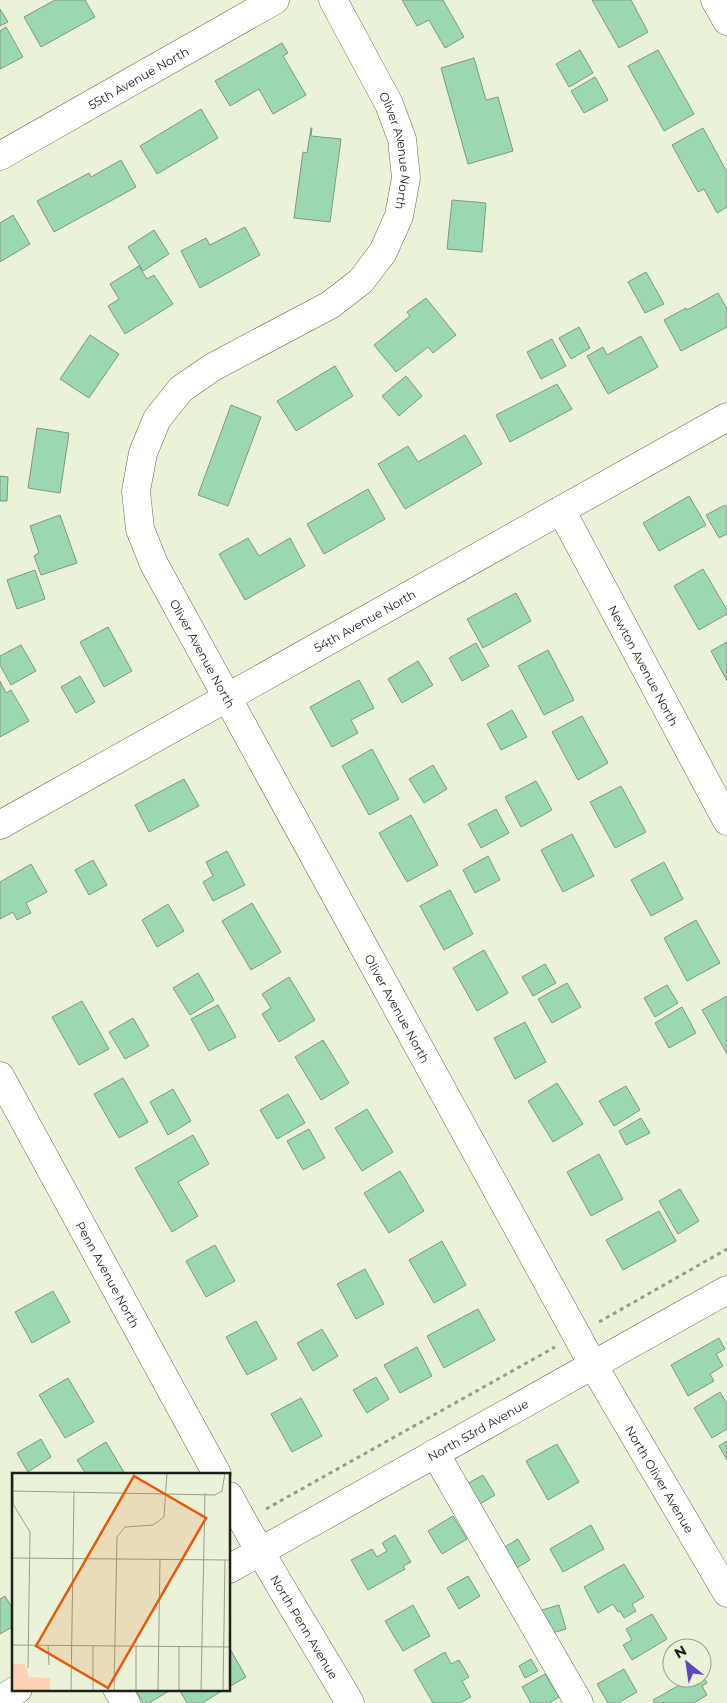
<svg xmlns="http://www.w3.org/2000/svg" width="727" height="1703" font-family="Montserrat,sans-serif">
<rect width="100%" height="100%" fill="#eaf3d8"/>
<path fill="#9cd8af" stroke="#7e9786" d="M55,0H85L95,17L41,47L24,17Z
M402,0H443L464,37L445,48L429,20L417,26Z
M592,0H631L648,32L619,48Z
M0,9L8,22L0,26Z
M6,27L23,57L0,69V31Z
M282,43L288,53L283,56L306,95L273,114L259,89L230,106L215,81Z
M580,50L593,73L569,87L556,64Z
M658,50L694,114L664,131L628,66Z
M474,58L486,100L498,97L513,151L468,164L441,68Z
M595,77L608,100L584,113L571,91Z
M201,109L218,138L157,174L140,146Z
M311,128H312L311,136L341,139L330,222L294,218L303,152L307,153Z
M703,128L727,172V207L717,213L704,189L698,192L672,145Z
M121,160L136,187L54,232L37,201L89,173L91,177Z
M452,200L486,203L482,252L447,249Z
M13,215L30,244L0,262V223Z
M245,227L260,255L200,288L181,251L206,238L210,245Z
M154,230L169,254L143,271L128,247Z
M139,266L147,279L154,275L173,304L125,334L108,306L119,299L110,284Z
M646,272L664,304L645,313L628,282Z
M718,293L727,309V327L681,351L664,320L686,308L687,310Z
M426,298L456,335L433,353L428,347L396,372L374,345L410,316L407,312Z
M579,327L590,348L571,359L559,338Z
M90,335L119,354L89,398L60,379Z
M641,336L658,367L608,394L587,356L603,347L607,355Z
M552,339L566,366L541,379L527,352Z
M335,366L353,396L296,431L277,401Z
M406,376L422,396L399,416L382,396Z
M557,384L572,409L510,442L496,415Z
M231,405L261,417L228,506L198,495Z
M37,428L69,433L60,493L28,488Z
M465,435L482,464L405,509L378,464L408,446L418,462Z
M0,476L8,477L7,501H0Z
M368,489L385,519L324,554L307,524Z
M689,496L706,525L659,551L643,523Z
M725,505L727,508V534L719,538L706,515Z
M60,515L77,563L41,575L34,556L39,553L30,526Z
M248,538L259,556L290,538L305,566L245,600L219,554Z
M703,569L727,610V614L699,630L674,586Z
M35,570L45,599L17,609L7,580Z
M516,593L531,621L483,648L467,619Z
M108,627L132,671L104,687L80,642Z
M727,642V681L711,651Z
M476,643L489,666L462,681L449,658Z
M21,645L36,671L11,685L0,665V656Z
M548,650L574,700L544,715L518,666Z
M418,661L433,685L402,703L388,679Z
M80,676L95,702L76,713L61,687Z
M359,680L374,708L351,720L358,733L332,747L310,707Z
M0,681L6,693L11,690L29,721L0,737Z
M512,710L527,737L501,750L487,724Z
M582,716L608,763L578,780L552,732Z
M372,749L399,799L369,815L342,766Z
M433,765L447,789L424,803L409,779Z
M184,779L199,806L149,832L135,805Z
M536,781L552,810L521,827L505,797Z
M621,786L646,832L615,848L590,802Z
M496,809L509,833L481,848L468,824Z
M411,815L438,865L407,882L379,833Z
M572,834L594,876L563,892L541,850Z
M227,851L245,885L213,901L203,882L213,876L206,862Z
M488,856L500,880L475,893L463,870Z
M93,860L107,885L89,895L75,870Z
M664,862L683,899L651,916L631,880Z
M31,864L47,892L26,903L31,913L17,920L13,912L0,919V882Z
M450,890L473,934L444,950L420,906Z
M252,903L281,952L251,970L222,921Z
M168,904L184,931L157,947L142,920Z
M696,920L720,963L687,981L664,938Z
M484,950L508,993L477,1011L453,968Z
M545,964L556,983L533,996L522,977Z
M198,973L214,1000L190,1015L173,988Z
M289,977L315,1020L279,1042L262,1014L271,1008L262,994Z
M567,983L581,1007L552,1023L538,999Z
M667,985L678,1003L655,1017L644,998Z
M727,996V1054L702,1010Z
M82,1001L109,1049L79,1065L52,1017Z
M218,1005L236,1037L209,1051L191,1019Z
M682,1007L696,1033L669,1048L655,1023Z
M133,1018L149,1046L125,1059L109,1032Z
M525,1022L546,1062L515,1079L494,1038Z
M323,1040L349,1083L321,1100L295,1057Z
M123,1078L148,1122L119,1138L94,1094Z
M557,1083L583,1124L553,1142L528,1101Z
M626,1086L640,1110L614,1126L599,1101Z
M173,1089L191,1121L168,1135L150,1102Z
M288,1094L305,1123L277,1139L260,1110Z
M367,1109L393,1152L362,1171L335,1128Z
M641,1118L650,1133L626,1145L619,1131Z
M309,1129L325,1158L303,1170L287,1141Z
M193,1135L209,1164L178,1182L198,1216L172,1232L135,1168Z
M599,1154L623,1199L591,1216L567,1172Z
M400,1171L424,1211L389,1233L364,1193Z
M680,1189L699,1221L678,1234L659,1201Z
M659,1211L676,1241L623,1270L606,1240Z
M442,1241L466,1285L434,1303L409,1260Z
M215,1245L235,1281L206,1297L186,1261Z
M365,1269L384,1304L356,1319L337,1284Z
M53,1291L70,1322L32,1343L15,1312Z
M478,1309L495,1340L444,1368L427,1336Z
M256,1321L277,1359L247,1375L226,1337Z
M322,1329L338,1356L313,1371L297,1343Z
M719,1338L725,1349L716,1354L723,1366L710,1374L714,1381L688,1396L671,1365Z
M417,1347L432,1376L400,1393L384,1365Z
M376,1377L389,1399L367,1413L353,1390Z
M68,1378L94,1422L65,1438L39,1395Z
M720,1392L727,1404V1429L712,1438L694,1408Z
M301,1398L322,1436L292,1452L271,1414Z
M41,1439L51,1457L28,1472L17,1453Z
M727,1441V1460L719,1446Z
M106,1442L125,1474H86L77,1460Z
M557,1444L579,1482L548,1500L526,1461Z
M483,1475L495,1495L473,1508L461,1487Z
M453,1516L467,1539L442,1554L428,1531Z
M591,1525L604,1549L563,1572L550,1549Z
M395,1535L411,1562L403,1566L405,1569L368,1590L351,1560L372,1549L377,1557L387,1551L382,1543Z
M518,1539L530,1560L510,1572L498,1551Z
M624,1564L644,1597L632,1604L636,1611L624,1618L620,1611L618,1612L613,1604L598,1613L584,1587Z
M468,1576L480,1596L459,1609L447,1588Z
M5,1596L14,1611V1626L0,1634V1599Z
M413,1605L430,1636L403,1651L385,1621Z
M559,1605L566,1629L542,1636L535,1612Z
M652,1614L667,1639L632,1660L623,1645L632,1640L626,1629Z
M229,1647L246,1677L229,1687Z
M445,1652L451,1664L459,1660L469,1677L462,1681L471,1697L460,1703H433L414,1670Z
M531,1659L538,1671L525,1678L519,1666Z
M624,1669L637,1692L618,1703H608L597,1684Z
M545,1674L559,1697L549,1703H531L522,1687Z
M702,1675L707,1683L702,1686L707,1695L694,1703H655L653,1700L692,1678H702Z
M135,1689H168L169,1691L149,1703H143Z
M179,1689H225L202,1703H187Z"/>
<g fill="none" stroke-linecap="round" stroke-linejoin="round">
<g stroke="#636b53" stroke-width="29">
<g id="minor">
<path id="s1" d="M333,0L389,104L402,139L406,178L399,216L383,252L361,281L330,305L213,367L181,389L157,419L143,453L136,491L140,529L154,564L593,1365L727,1593"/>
<path d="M715,0L727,21"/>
<path id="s2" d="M0,156L275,0"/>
<path id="s3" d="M561,510L727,821"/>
<path id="s4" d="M0,825L727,417"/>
<path id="s5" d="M0,1076L217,1474"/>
<path d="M435,1453L579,1703"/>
<path id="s6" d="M229,1496C267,1567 310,1634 350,1703"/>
<path id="s7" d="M229,1569L727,1290"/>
<path d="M117,1689L126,1703"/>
<path d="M0,1700L18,1689"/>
</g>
</g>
<path stroke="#979d89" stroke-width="3" stroke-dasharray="4 4" stroke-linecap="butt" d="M599,1322L727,1249
M266,1509L555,1347"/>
<use href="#minor" stroke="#fff" stroke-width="28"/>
</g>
<g text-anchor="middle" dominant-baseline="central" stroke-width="4.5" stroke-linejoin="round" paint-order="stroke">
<g font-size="12" fill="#1e2117" stroke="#eaf3d8">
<text stroke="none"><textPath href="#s2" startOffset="159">55th Avenue North</textPath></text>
<text stroke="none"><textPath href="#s1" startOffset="166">Oliver Avenue North</textPath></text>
<text stroke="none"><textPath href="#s4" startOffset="418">54th Avenue North</textPath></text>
<text stroke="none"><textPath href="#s1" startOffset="811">Oliver Avenue North</textPath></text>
<text stroke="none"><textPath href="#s3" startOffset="176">Newton Avenue North</textPath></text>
<text stroke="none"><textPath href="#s1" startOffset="1216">Oliver Avenue North</textPath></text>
<text stroke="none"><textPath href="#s5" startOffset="226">Penn Avenue North</textPath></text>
<text stroke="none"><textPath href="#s7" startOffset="285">North 53rd Avenue</textPath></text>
<text stroke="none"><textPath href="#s1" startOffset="1755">North Oliver Avenue</textPath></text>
<text stroke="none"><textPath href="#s6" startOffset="151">North Penn Avenue</textPath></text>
</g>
</g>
<g transform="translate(12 1473)">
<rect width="218" height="218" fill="#eaf3d8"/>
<path d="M0,191H13L17,204L38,205V217H0Z" fill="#fdd2b5"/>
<path fill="none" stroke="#989f8b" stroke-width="1" d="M1,0V31L18,59L16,195M0,18L203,22L210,18L213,0M0,85L218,87M0,172L218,174M36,172L37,192M124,173V217M167,174V217M59,217L62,18M81,217V173M102,217L105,64L113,54L141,52L152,44L155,0M146,217L148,86M189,217L193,20M211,217L213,87"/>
<path fill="#e8590c" fill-opacity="0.15" stroke="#e8590c" stroke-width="2.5" d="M122,3L194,45L96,215L24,173Z"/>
<rect width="218" height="218" fill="none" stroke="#1e2117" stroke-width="2.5"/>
</g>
<g transform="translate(687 1663) rotate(330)"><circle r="24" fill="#eaf3d8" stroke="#989f8b"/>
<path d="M0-4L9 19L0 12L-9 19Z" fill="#5d48c1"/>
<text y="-8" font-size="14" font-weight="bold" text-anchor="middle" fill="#1e2117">N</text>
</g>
</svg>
